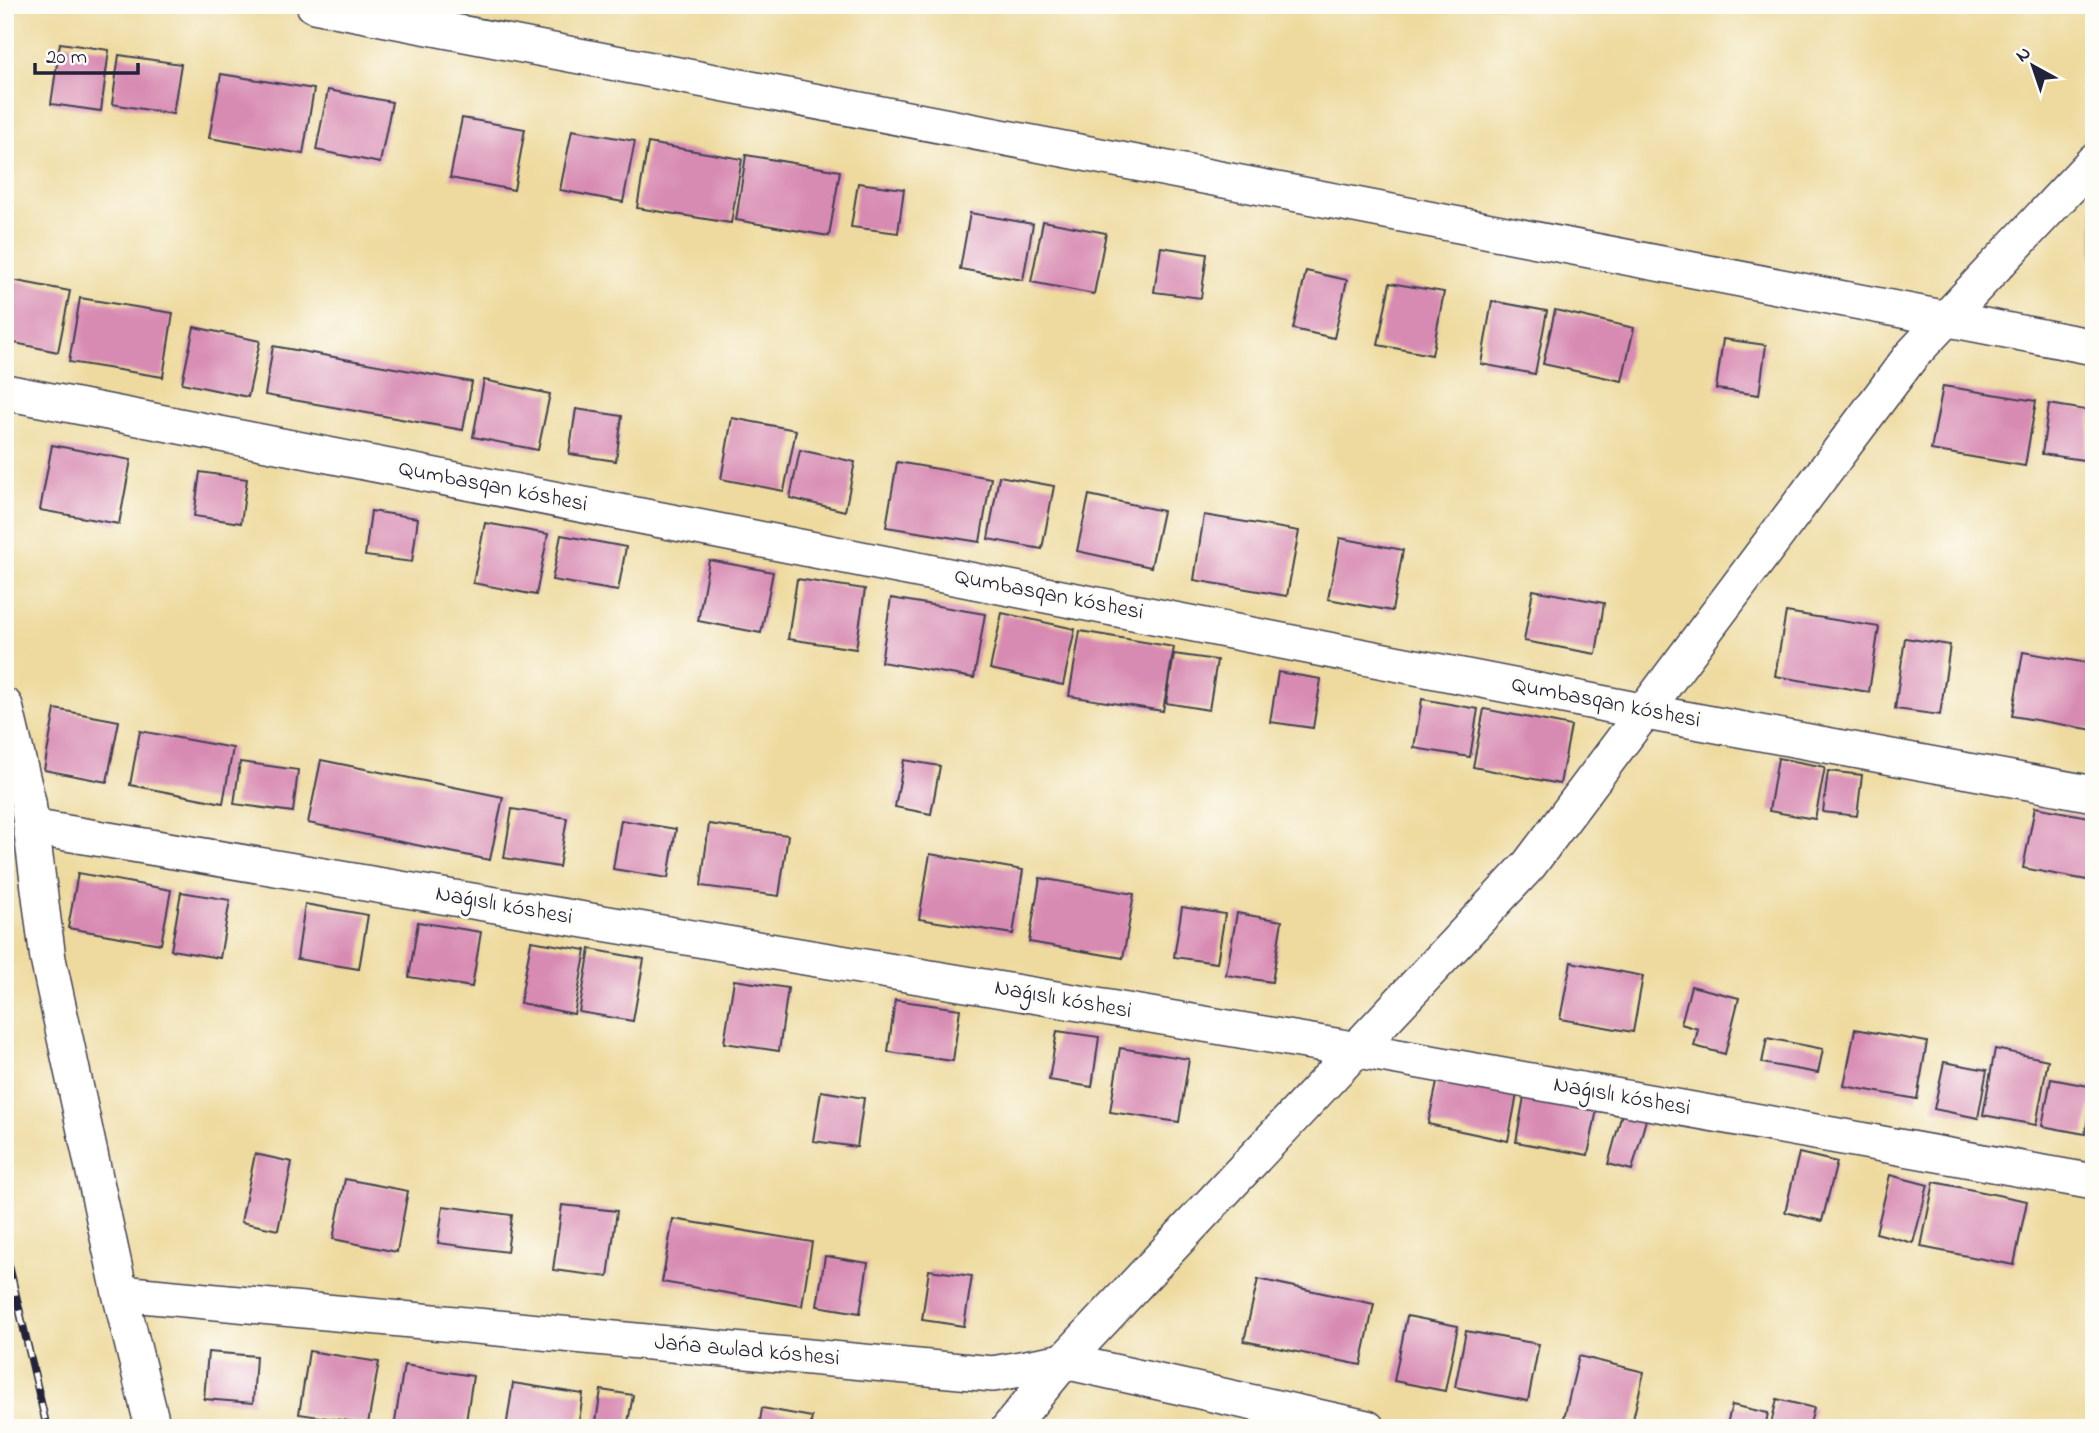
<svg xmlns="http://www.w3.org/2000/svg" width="2099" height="1433" font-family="'Indie Flower',sans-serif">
<rect width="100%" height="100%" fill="#fdfcf7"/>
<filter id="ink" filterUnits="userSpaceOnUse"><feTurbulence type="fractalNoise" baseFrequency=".0143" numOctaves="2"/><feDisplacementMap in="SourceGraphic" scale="14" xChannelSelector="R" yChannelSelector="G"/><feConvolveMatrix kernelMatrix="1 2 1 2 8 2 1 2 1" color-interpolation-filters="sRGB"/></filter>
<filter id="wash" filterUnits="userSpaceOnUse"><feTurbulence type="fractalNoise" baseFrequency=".00686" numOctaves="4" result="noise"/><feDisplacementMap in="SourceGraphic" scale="28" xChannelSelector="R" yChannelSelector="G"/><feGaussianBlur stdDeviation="1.57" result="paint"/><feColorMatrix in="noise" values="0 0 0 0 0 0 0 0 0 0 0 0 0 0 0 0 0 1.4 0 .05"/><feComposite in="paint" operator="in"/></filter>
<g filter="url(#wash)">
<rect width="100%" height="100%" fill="#eee9d0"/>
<path fill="#eeda9e" stroke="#887e6c" stroke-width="2" d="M5,5H2094V1428H5Z"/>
<g id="blocks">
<path fill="#d88bb2" d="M60,43L109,50L101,111L51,104Z
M119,55L181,64L173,114L112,104Z
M221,74L314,89L303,154L209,138Z
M328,90L392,102L380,163L316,150Z
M462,118L525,129L514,190L450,178Z
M572,130L635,141L623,202L560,190Z
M648,143L742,159L731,223L637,208Z
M746,155L840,171L829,236L736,220Z
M858,183L904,189L898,233L851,227Z
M970,213L1033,224L1023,280L960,269Z
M1043,221L1106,233L1094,294L1031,282Z
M1161,247L1207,254L1201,298L1154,292Z
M1306,271L1347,280L1334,338L1293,329Z
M6,279L70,291L58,352L5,341Z
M1390,283L1444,292L1432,355L1378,345Z
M80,298L173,313L163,377L69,362Z
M1492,301L1547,311L1535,374L1481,364Z
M1555,310L1634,328L1622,381L1543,364Z
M194,327L260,341L248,397L182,383Z
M1723,339L1766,345L1759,395L1716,389Z
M273,346L472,382L463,430L265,395Z
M484,380L550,394L538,450L473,437Z
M1943,386L2036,401L2025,466L1931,450Z
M2049,404L2092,411L2084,460L2042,454Z
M576,409L622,416L616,461L569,454Z
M732,418L796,430L784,491L721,479Z
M52,445L131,460L119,524L40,510Z
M800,450L855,462L845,511L790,498Z
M897,462L991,478L980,542L886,527Z
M200,472L247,479L241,523L194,516Z
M999,476L1054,486L1042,549L988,539Z
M1089,495L1163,511L1151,567L1077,551Z
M371,511L418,518L412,562L365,556Z
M1204,515L1299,531L1287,596L1194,580Z
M485,523L548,534L536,595L473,583Z
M561,535L626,547L618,591L552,580Z
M1340,538L1403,550L1392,611L1328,599Z
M709,560L773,572L761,633L698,621Z
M797,579L865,589L856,649L788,639Z
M1533,590L1604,603L1596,654L1524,641Z
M891,598L985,614L974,678L881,662Z
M1786,612L1879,627L1869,692L1775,676Z
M1002,613L1075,629L1063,685L990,669Z
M1080,631L1174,647L1163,711L1069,696Z
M1905,638L1950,645L1940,715L1895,709Z
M2023,652L2094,664V730L2012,716Z
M1174,654L1217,660L1209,710L1166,703Z
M1278,672L1321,679L1313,728L1270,722Z
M1422,699L1478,709L1470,757L1414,748Z
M55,709L119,721L107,782L44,770Z
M1484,709L1571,726L1560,784L1473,767Z
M140,731L233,748L223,803L130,785Z
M1778,758L1825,767L1815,819L1769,811Z
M321,760L503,797L490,860L308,823Z
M904,760L940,766L931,814L895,807Z
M240,762L298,770L293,812L234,804Z
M1828,771L1862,775L1857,816L1823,812Z
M2035,807L2094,818V844L2087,880L2023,868Z
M512,809L567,818L559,867L504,858Z
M621,820L676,829L668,878L613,869Z
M709,824L788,835L779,896L701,886Z
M930,854L1023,870L1013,934L919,919Z
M78,873L171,890L161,944L68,928Z
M1040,878L1134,894L1123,958L1029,942Z
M181,892L230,900L220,958L171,950Z
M305,904L368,915L359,969L297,959Z
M1182,907L1225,914L1217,963L1174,957Z
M1237,913L1282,921L1272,982L1226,975Z
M418,922L481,932L472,987L409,977Z
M531,941L586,950L574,1014L520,1003Z
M590,949L644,959L633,1021L579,1012Z
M1571,962L1643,976L1633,1032L1560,1019Z
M734,980L788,988L779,1051L724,1043Z
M1691,986L1739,998L1725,1054L1694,1046L1698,1029L1681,1024Z
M895,1000L960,1009L953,1061L888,1052Z
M1855,1029L1927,1042L1917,1099L1844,1086Z
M1057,1031L1099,1037L1092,1087L1049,1080Z
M1767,1038L1823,1049L1818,1073L1762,1063Z
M1120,1048L1189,1059L1179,1122L1110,1112Z
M1995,1049L2048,1060L2036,1125L1983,1115Z
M1944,1062L1987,1070L1978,1118L1934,1109Z
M1440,1069L1519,1084L1508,1141L1428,1124Z
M2051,1079L2094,1087L2085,1134L2042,1126Z
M1526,1085L1599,1099L1588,1155L1516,1142Z
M821,1091L864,1098L857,1147L813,1141Z
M1623,1110L1647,1116L1632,1170L1608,1164Z
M1799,1153L1837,1162L1822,1221L1785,1212Z
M255,1154L292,1162L278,1230L241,1222Z
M1890,1175L1928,1185L1913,1243L1876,1233Z
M345,1179L408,1191L397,1252L333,1239Z
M1934,1182L2027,1201L2014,1265L1921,1247Z
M562,1205L617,1211L608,1277L553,1270Z
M443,1206L512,1215L507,1252L438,1243Z
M673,1219L812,1242L802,1306L662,1282Z
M825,1256L868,1263L860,1313L817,1306Z
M929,1270L972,1276L964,1326L922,1320Z
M1258,1279L1374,1304L1361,1365L1244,1341Z
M1407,1316L1458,1326L1445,1391L1394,1381Z
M1466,1331L1539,1344L1528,1401L1455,1387Z
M309,1351L379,1362L368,1424L299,1414Z
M208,1352L256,1356L253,1403L204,1399Z
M1579,1356L1644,1372L1631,1428H1604L1564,1418Z
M404,1365L473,1376L465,1428H394Z
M513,1383L583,1394L578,1428H506Z
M601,1390L633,1395L627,1428H595Z
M1777,1399L1814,1408L1809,1428H1770Z
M1732,1405L1768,1413L1765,1428H1726Z
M762,1408L812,1417L810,1428H759Z"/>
</g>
</g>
<g filter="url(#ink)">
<use href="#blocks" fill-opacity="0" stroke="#414051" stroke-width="2"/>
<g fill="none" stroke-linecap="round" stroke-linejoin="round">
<g stroke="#414051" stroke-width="38">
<path id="minor" d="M314,5L2094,347
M5,392L1646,712L2094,794
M5,706L28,802L48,959L120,1293L153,1428
M31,827L1353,1049L2094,1182
M120,1293L993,1374L1064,1361L1367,1428
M1009,1428L1064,1361L1529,865L1911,356L2094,161"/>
</g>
<use href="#minor" stroke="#fff" stroke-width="35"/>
<g stroke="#22223b" stroke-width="8">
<path id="rail" d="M5,1248L47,1428"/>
</g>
<use href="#rail" stroke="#fdfcf7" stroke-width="5" stroke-dasharray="16" stroke-linecap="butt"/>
</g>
</g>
<g text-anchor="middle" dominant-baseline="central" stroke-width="6" stroke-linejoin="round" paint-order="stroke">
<g font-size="23" fill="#22223b" stroke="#fdfcf7">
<text transform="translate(493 487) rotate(11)">Qumbasqan kóshesi</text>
<text transform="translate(1049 595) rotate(11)">Qumbasqan kóshesi</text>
<text transform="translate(1606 703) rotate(11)">Qumbasqan kóshesi</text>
<text transform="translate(504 906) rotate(10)">Naǵıslı kóshesi</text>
<text transform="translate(1063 1000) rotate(10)">Naǵıslı kóshesi</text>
<text transform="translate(1622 1097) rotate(10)">Naǵıslı kóshesi</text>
<text transform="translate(747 1351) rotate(5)">Jańa awlad kóshesi</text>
</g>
</g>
<rect width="2099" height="1433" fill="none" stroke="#fdfcf7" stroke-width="28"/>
<g transform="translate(2033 66) rotate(320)" stroke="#fdfcf7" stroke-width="5" paint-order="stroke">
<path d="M0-5L12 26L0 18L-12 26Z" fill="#22223b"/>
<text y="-10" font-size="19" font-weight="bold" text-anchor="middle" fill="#22223b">N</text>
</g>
<path d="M35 63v10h103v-10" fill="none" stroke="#22223b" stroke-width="3.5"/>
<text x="46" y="63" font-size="21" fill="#22223b" stroke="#fdfcf7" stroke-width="5" paint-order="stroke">20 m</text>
</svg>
